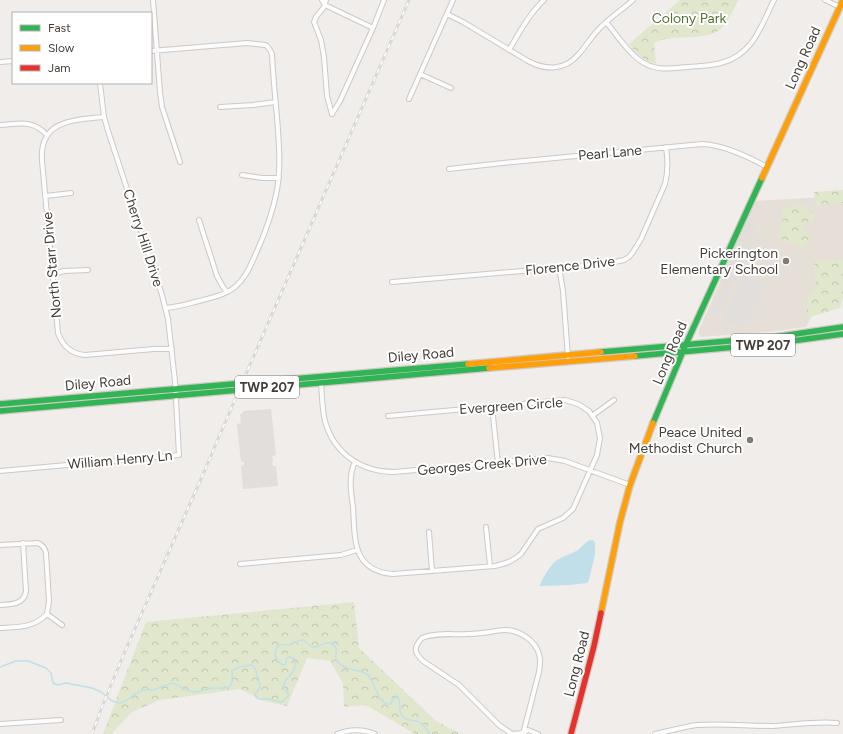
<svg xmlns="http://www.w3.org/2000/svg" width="843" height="734" font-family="Figtree,sans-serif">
<defs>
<pattern id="forest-crowns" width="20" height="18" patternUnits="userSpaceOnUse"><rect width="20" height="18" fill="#e1e7cd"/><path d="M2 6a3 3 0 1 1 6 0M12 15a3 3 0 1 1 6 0" fill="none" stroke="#c2c7b1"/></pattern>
</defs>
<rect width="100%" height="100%" fill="#f0edea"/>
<path fill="#e6dfd7" d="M843,196V272L817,306L806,327L767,332L700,337L699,335V330L734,250L736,244L755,201Z"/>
<path fill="url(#forest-crowns)" d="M680,0H739C733,9 727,26 718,31C699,42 673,33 654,43L656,64C645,62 636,53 629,44Z
M843,190V203L815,205L814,192Z
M799,205H804L809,213L814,212L812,223H807L804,225V227L810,236L805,247H802V248L776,237L784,217L781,215L784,208C789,208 794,206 799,205Z
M843,260V298L842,300L840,308L807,318V297L816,288L814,262Z
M354,602L359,648L436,721L461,734H415L366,705L344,707L343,683L330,661L307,658L287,706L264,701L240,689L160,700L132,712L111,734H103L146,622Z"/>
<path fill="#e1dedc" d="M749,219H751L752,220L755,224L756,229L755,235L719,315L708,310L711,304L714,305L716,303L723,288L722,284H720L723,277L726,278L728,276V274L726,273Z
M744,274L766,284L748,321L741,328L723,319Z
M271,409L276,455L272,456L273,462L272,463L273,466H276L278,486L243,489L241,466L244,465V462H241L237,424L241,423L240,415L244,411Z"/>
<path fill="#c0dfe9" d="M590,540H593L595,543V554L589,580L587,583L570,585L540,586C541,580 551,564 557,560C564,556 571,554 578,550C582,547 585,542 590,540Z"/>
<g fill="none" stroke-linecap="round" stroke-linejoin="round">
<path stroke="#c0dfe9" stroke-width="1.5" d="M0,667L16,661H28L46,668L51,673L53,683L58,685L66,683L92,688L101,692L112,701L120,703L127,700L135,694L144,690H153L173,683C179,686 190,693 196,692C202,692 206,688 211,688C227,687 234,693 232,671C237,666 245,666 252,665L255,668L260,685V688L255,694L256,697C261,702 262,698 268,699C273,700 277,702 282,702L289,695C287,692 284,689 284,686C284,676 299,674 294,659L290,657L287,658L286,663L284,665C276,663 272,652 278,646C282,643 287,646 291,644C296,643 298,640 303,640C306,642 309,646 313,647C319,649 322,641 330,643C340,647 335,653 336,659C337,660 339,663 340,664C348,672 360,668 368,675C375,682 378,706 391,704L393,698C404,694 397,710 402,716C407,722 414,719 419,722C424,724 427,730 430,734"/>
<g stroke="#ccc9c7" stroke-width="6">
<path id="street" d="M153,0L160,92L162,107L180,162
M322,0L325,5L373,28
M326,0L324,7L316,17L314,22L321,40L324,57L327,96L332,114
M825,0L840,7
M447,14L463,22L528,61C545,70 564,71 578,55C587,45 593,34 602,26C612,16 623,9 633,0
M606,22C617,35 631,57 646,64C658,71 674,68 688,67C699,66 710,66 721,63C753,55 761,26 774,0
M509,50C519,33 529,14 544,0
M151,51L247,43L265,45L267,46L270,50L272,54C273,75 275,96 277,117C279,142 281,166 277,190C273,211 266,231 257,251C251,264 247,277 235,287C225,295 211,298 199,301C187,304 178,307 166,308
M0,62L13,61
M420,74L451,88
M409,99L453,0
M220,107L253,105L276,102
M332,114L340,101L373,28L384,0
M104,117C73,120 39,120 42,161L58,333C63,347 72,354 85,355L154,349H172
M0,125C19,124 32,119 47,135
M449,169L503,163L702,144C723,145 749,157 767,167
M242,175L262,178H279
M46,196L71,193
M199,220L217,276L223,287L227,292
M559,267L563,291L568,357
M53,274L64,271L88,270
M392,282L605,264L624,260L629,257L633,252L641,239L665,184C668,172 668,160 666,147
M321,382C322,395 322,409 325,421C334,454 362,472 394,472L548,458L565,461L630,485
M492,407L498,463
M592,416L614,400
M355,462C348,476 351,492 353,507C355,539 352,571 393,574L495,566C507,563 511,562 521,554L538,529L563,518L573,509L597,455L600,438L597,423L589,411L578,404L565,400L388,416
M0,471L179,455L175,381L168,319L162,295L109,134L104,117L100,83
M486,527L490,566
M429,532L432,571
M0,545L38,543C42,545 45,548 46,553L49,601L47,614C33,628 19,627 0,628
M240,564L341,555L357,550
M0,605C11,604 24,605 26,591L23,543
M47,614L62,625
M0,724L61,720
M337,734C349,729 364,729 375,734
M522,734L524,730L539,672C540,666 541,660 539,654C535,640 519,630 505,630C500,630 495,631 490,632C483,633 476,634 468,634C453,635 436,632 422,638C413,648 414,652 423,661L459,685L499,725L512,734L523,733L528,730L538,734
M655,734C669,731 683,727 697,725C722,723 747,726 772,726C793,725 815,721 837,723"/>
</g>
<g stroke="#cec9c2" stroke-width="8">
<path id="fast" d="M601,352L775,337L843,327
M635,356L770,344L843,334
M0,404L468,364
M0,411L489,368
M653,423L686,344L762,178"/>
</g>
<g stroke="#cec9c2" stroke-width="8">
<path id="slow" d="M762,178L843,0
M468,364L601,352
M489,368L635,356
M601,613L620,522L630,485L653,423"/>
</g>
<g stroke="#cec9c2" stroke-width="8">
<path id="jam" d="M571,734L594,646L601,613"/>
</g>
<use href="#street" stroke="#fdfcfc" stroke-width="4"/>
<use href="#fast" stroke="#30b455" stroke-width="5.5"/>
<use href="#slow" stroke="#ff9f0a" stroke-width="5.5"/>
<use href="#jam" stroke="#e5322d" stroke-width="5.5"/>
<g stroke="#d9d9d8" stroke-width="3">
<path id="rail" d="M92,734L102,707L123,656L204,472L239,390L409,0"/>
</g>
<use href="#rail" stroke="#fff" stroke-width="1.5" stroke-dasharray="4.5" stroke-linecap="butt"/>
</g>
<g fill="#817b76" stroke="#fff" stroke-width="1.5">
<circle cx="786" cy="261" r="4"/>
<circle cx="750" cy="440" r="4"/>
</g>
<g text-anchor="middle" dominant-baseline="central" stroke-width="4" stroke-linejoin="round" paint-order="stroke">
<g fill="#fff" stroke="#7d7874" stroke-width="1">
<rect x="731" y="334" width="64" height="22" rx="3"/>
<rect x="235" y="376" width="64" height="22" rx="3"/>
</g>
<g font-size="13" font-weight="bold" fill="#453e38">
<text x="763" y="345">TWP 207</text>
<text x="267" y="387">TWP 207</text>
</g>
<g font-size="14" fill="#537131" stroke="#fff">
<text x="689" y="18">Colony Park</text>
</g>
<g font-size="14" fill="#453e38" stroke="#fff">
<text transform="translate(803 58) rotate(-66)">Long Road</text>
<text transform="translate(610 153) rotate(-5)">Pearl Lane</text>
<text transform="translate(143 238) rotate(72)">Cherry Hill Drive</text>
<text transform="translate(52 265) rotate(-95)">North Starr Drive</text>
<text transform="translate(570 266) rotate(-6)">Florence Drive</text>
<text transform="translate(670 353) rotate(-67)">Long Road</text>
<text transform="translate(421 355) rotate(-5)">Diley Road</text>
<text transform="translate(98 383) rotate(-5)">Diley Road</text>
<text transform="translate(511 406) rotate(-4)">Evergreen Circle</text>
<text transform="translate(120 460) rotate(-5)">William Henry Ln</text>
<text transform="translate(482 465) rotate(-5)">Georges Creek Drive</text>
<text transform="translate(577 664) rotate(-76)">Long Road</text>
</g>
<g font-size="14" fill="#453e38" stroke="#fff" text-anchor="end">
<text x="778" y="253">Pickerington<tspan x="778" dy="16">Elementary School</tspan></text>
<text x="742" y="432">Peace United<tspan x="742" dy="16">Methodist Church</tspan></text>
</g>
</g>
<rect x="12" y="12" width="140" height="72" fill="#ffffff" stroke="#b5b2af"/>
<rect x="20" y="25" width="20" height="6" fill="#30b455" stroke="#b5b2af"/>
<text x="48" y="32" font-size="12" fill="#453e38">Fast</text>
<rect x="20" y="45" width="20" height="6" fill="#ff9f0a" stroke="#b5b2af"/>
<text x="48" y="52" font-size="12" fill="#453e38">Slow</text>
<rect x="20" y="65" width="20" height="6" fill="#e5322d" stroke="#b5b2af"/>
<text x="48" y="72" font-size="12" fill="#453e38">Jam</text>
</svg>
